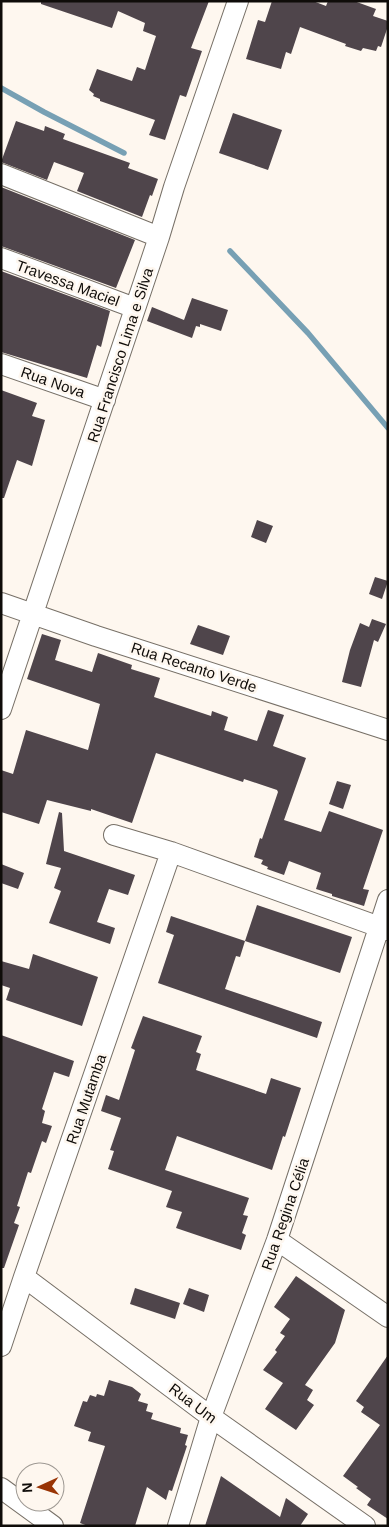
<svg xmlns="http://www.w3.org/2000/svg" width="389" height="1527" font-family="Arial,sans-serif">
<rect width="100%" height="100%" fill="#fef7ef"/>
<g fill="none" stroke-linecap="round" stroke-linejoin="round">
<path stroke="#77a0b4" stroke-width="5.5" d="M1,88L44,112L124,153
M230,251L308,333L388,428"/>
</g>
<path fill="#4f454b" d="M41,1H209L191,48L202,51L186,97L180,95L165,140L149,135L155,120L100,101V99L93,96L94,94L89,90L97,69L132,81L137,67L145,70L156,36L143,31L145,23L118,11L112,28L41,4Z
M272,1H313L326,6L328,1H354L376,9L373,16L388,21V26L381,47L378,46L376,51L363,48L361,51L345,46L346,44L300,27L291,54L286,52L281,69L246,59L258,20L265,22Z
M233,113L282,130L268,170L219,153Z
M16,121L44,131L45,126L65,134L63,139L130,163L128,168L158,179L152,196L150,195L142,217L77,191L84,173L54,162L47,180L1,162Z
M1,187L135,240L116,288L1,246Z
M1,271L110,311L101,347L97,345L87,378L1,352Z
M192,298L228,310L221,331L200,324V327L196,326L192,338L147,321L152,307L184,320Z
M1,390L37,403L32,416L45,420L32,466L17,460L4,498H1Z
M257,520L273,526L266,543L251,537Z
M375,577L388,581L382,599L369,594Z
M372,619L386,624L378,642L374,640L361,687L342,682L350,650L360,623L369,627Z
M198,625L230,636L223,655L190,644Z
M42,634L61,640L55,660L92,672L98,653L132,665L131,669L160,678L154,697L211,716L212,711L228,717L224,730L257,741L268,710L284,715L273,746L306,758L284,820L321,832L329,811L383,830L363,889L369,890L364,906L332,896V894L316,889L321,873L289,861L284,875L267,869L268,867L261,864L263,860L254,857L260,838L262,839L278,792L277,790L244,779L243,782L156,753L132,823L91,809V811L47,800L39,824L1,812V770L13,774L26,730L88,750L100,704L27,679Z
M337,781L351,785L343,809L329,804Z
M59,812L62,813L64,851L135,875L128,895L109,889L97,922L115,928L110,944L49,923L61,891L54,888L61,868L46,864Z
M1,864L24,873L18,889L1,883Z
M257,905L352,937L340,973L245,941Z
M171,916L245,941L240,957L236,956L225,989L322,1022L317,1038L158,983L174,935L166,932Z
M33,954L98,977L82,1026L6,1000L10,988L1,985V961L29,969Z
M143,1016L202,1036L196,1052L201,1054L196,1070L266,1094L271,1078L301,1088L285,1137L283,1136L272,1170L177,1136L165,1170L249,1198L243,1215L248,1216L242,1233L246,1235L241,1250L176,1228L182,1212L166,1207L172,1191L108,1169L114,1151L110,1150L121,1118L101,1111L106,1095L119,1100L135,1050L131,1048Z
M1,1035L74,1061L69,1077L54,1072L42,1109L45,1111L42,1123L52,1126L46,1143L42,1141L31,1173L28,1172L17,1206L20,1207L14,1223L19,1225L4,1268H1Z
M296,1276L345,1310L335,1343L305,1385L313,1390L307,1400L314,1405L296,1430L265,1409L283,1383L263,1370L277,1352L275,1350L285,1336L280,1333L290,1319L274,1307Z
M135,1288L180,1303L175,1319L130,1304Z
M189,1288L209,1295L204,1312L183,1304Z
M388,1355V1519L367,1505L371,1499L356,1488L358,1487L343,1476L380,1425L361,1412L364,1407L356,1401Z
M109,1380L132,1387L141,1394L138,1401L148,1404L146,1411L153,1413L151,1419L181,1428L180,1433L188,1435L185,1445L187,1446L172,1491L169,1490L166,1500L147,1487L135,1526H88L80,1523L105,1446L88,1441L91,1432L74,1426L83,1401L87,1402L90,1395L96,1397L97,1394L104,1396Z
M221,1476L280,1517L286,1498L308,1514L300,1526H205Z"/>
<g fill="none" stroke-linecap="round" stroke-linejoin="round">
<g stroke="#777067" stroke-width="22">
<path id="street" d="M1,174L159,237
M1,258L135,308
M1,364L105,400
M1,603L96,636L388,730
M1,709L159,237L174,187L238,1
M114,835L171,852L388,930
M277,1240L388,1317
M24,1277L211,1417L365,1526
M1,1346L24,1277L171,852
M1,1488L53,1526
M178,1526L211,1417L277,1240L388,900"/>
</g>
<use href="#street" stroke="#fff" stroke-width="20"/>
</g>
<g text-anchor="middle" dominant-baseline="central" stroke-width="5" stroke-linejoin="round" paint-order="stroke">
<g font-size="15" fill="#0f0c09" stroke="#fef7ef">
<text transform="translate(68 283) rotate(20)">Travessa Maciel</text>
<text transform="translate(120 355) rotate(-72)">Rua Francisco Lima e Silva</text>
<text transform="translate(53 382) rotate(19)">Rua Nova</text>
<text transform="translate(194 667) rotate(18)">Rua Recanto Verde</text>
<text transform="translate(86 1099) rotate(-71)">Rua Mutamba</text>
<text transform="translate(285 1214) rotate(-71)">Rua Regina Célia</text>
<text transform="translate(193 1403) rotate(37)">Rua Um</text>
</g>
</g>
<rect width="389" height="1527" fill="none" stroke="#0f0c09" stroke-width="5"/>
<g transform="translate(40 1487) rotate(267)"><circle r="24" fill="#fef7ef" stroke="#9e9993"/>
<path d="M0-4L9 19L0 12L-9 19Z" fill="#993404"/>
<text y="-8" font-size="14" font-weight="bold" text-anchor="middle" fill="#0f0c09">N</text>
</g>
</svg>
